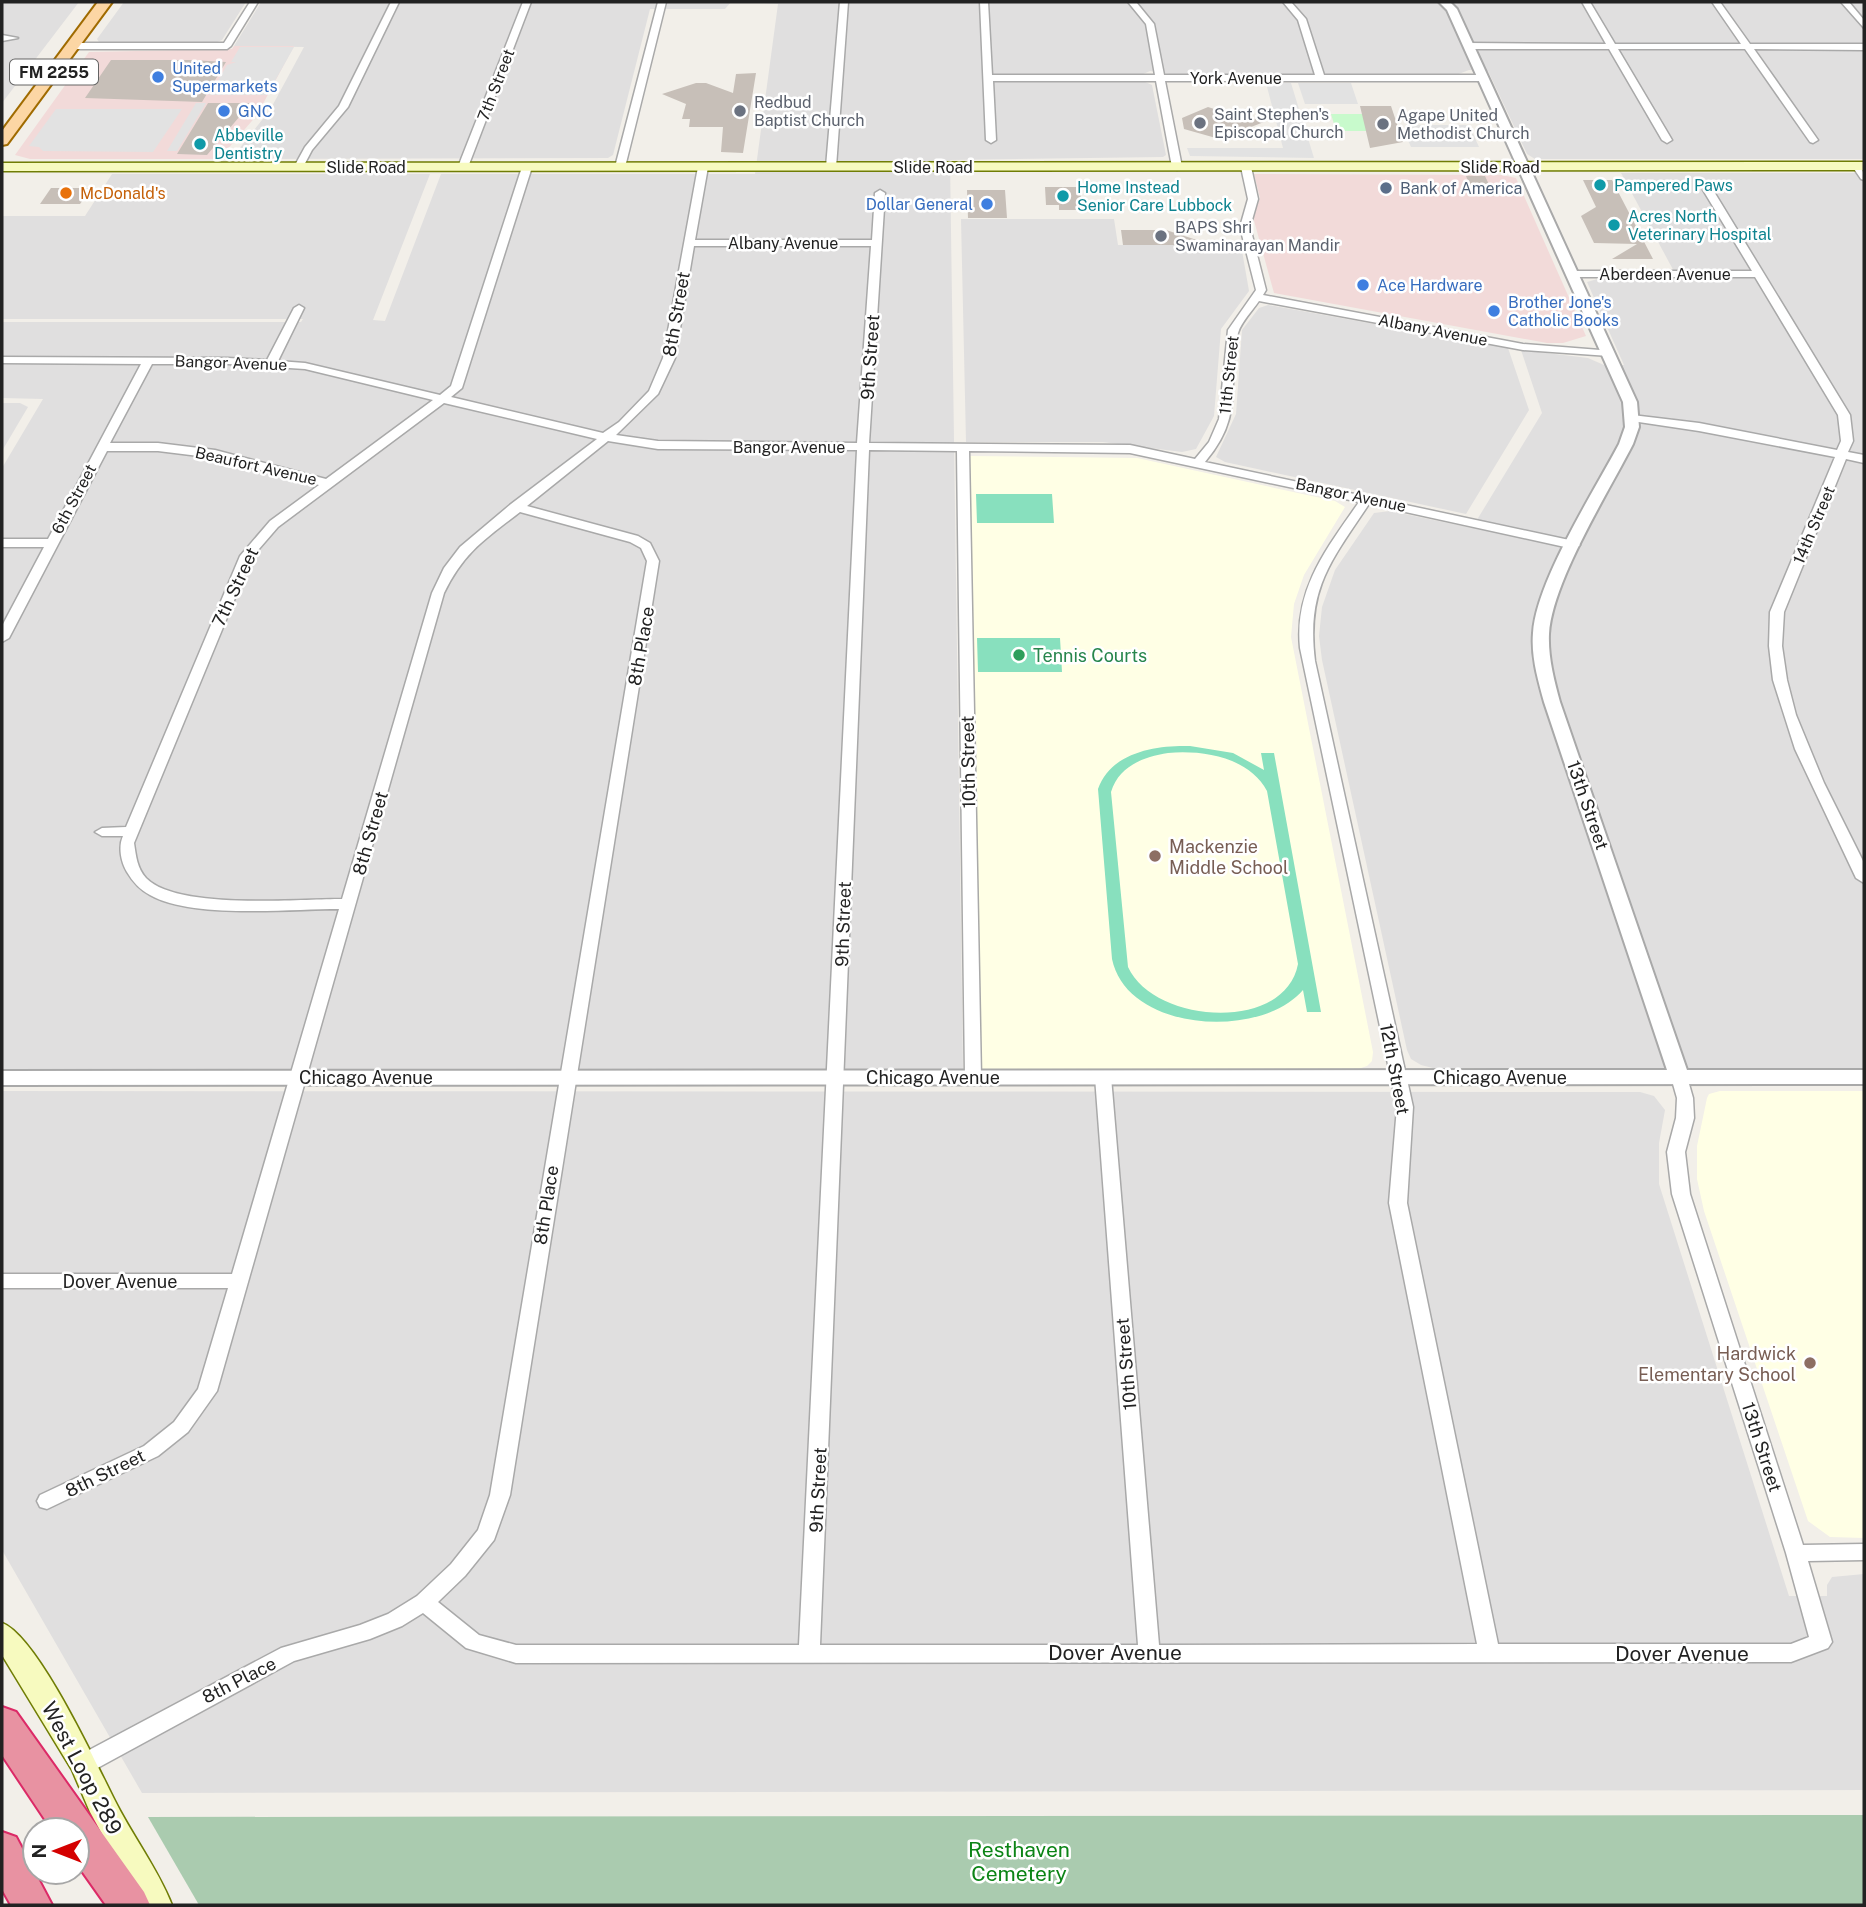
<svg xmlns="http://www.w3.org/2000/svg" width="1866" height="1907" font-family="'Public Sans',sans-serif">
<rect width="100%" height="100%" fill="#f2efe9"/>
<path fill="#e0dfdf" d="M2,2H79L2,103Z
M124,2H246L222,40L215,43L99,42L97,39Z
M261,2H731L725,9H650L613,155L608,158L231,159L270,110L304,47L234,46Z
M744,2H1864V159H1535L1527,154L1488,71L1469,70L1456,75H1176L1150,71L1141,75L1143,81L1152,85L1166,155L1163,157L950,160L963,1069H2V468L43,399L2,398V322H301L303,319H2V216H85L112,174H430L373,320L385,321L441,174H755L778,4Z
M1621,173H1864V1068H1433L1421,1065L1411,1059L1407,1050L1322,660L1319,636L1322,607L1335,570L1374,513L1390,511L1472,528L1542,413L1521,350L1588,358L1604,365H1624L1587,282L1601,278L1677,277Z
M961,219H1114L1118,245H1241L1249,291L1221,329L1214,416L1196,449L1182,452L1103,442H966Z
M1268,305L1508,348L1529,410L1466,514L1225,462L1216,457L1236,414L1242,330L1259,308Z
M2,403H20L28,407L2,451Z
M2,1091L1640,1092L1654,1096L1665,1110L1659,1143V1184L1789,1596H1827V1585L1832,1577L1864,1574V1790L142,1793L2,1550Z"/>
<path fill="#f2dad9" d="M234,46H294L257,115L219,159H30L15,155L89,52L232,49Z
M1254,174L1502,175L1516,178L1586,336L1563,343H1547L1274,293L1253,217L1260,198Z"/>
<path fill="#ffffe5" d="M968,456L1137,458L1335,501L1345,507L1304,575L1294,604L1291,637L1373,1052L1372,1061L1367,1066L1358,1069H981Z
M1720,1091H1864V1538L1830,1537L1808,1521L1704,1211L1697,1179V1146L1707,1098L1709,1094Z"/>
<path fill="#aacbaf" d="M1864,1815V1905H199L148,1817Z"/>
<path fill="#c8facc" d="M1331,114H1365L1371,131H1336Z"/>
<path fill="#88e0be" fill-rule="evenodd" d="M976,494H1052L1054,523H977Z
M977,638H1060L1062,672H978Z
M1190,746L1233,753L1264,770L1261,753H1274L1321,1012H1307L1303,990C1260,1040 1127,1032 1112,959L1098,789C1111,752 1156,745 1190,746ZM1168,753C1203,750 1249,757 1267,791L1298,964C1285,1033 1154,1024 1128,967L1111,792C1119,766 1143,757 1168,753Z"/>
<path fill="#e2e2e2" d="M240,47H294L267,95H209L213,88L219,86H215L227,65L236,62H231Z
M1266,83H1291L1314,158L1190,156L1187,148H1283Z
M1298,83H1351L1358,104H1305Z
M196,103H206L177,151H167Z
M56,109H182L153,152L43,151L39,147L29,146Z
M1407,125H1469L1479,147H1411L1406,136L1410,133Z"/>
<path fill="#c7bfb8" d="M111,60H191L226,62L202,102L85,98Z
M756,73L743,153L721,152L723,127H689L690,119H682L686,104L662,94L696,83H706L733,93L736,74Z
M208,103H251L207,155L177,154Z
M1360,106H1391L1403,142L1370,148Z
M1208,107L1239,117L1244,115L1264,122L1251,127L1253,135L1243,139L1223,140L1184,129L1182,118Z
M1466,176H1485L1492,191H1472Z
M1583,180H1612L1653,259H1612L1637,244L1594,243L1581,216L1596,207Z
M1045,187H1080L1082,210H1059V205H1046Z
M51,188H92L80,204H40Z
M967,190H1005L1007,218H968Z
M1121,230H1166L1203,242V245H1123Z"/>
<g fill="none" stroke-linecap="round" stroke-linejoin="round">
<g stroke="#a9a9a9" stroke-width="3">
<path id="minor" d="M250,2H258L231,46L227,49H72L68,46L72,43H224Z
M391,2H399L348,107L312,150L302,169H296L294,167L305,147L339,106Z
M523,2H531L468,167L460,169L458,167Z
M658,2H666L625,167L620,170L615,167Z
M840,2H848L836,167L831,170L826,167Z
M980,2H988L992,75H1155L1146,24L1128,2H1136L1154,24L1164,75H1315L1298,20L1283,2H1291L1306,19L1324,75H1483L1488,78L1483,81H1165L1182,167L1177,170L1172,167L1156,81H993L996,140L991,143L986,140Z
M1582,2H1590L1615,44H1741L1712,2H1720L1750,44H1864V50L1754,49L1818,140L1813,143L1810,142L1745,49H1618L1672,140L1667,143L1662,140L1609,49H1469L1465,46L1469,43L1606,44Z
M1841,2H1849L1864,20V28Z
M2,35L18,38L2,41Z
M527,164L532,167L462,388L451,397L603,433L619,422L649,391L663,358L698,167L703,164L708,167L695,240H872L875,193L880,190L885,193L869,443L1130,445L1195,459L1209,442L1219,419L1228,330L1256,290L1240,227L1248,199L1241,167L1246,164L1251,167L1258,199L1250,227L1266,290L1263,295L1523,344L1613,351V355L1609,356L1523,350L1259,301C1253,310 1241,322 1238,333C1226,385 1246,414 1205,462L1574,541L1580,545L1574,549L1369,504C1331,561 1306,589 1315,661L1413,1107L1407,1203L1498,1644H1791L1809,1637L1786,1553L1672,1194L1667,1152L1676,1118L1677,1098L1671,1077L1679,1071L1687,1077L1693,1098L1694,1118L1685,1152L1690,1194L1803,1545L1864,1544V1560L1808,1561L1832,1642L1828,1648L1791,1662L516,1663L466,1648L423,1613L402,1626L370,1639L294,1661L92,1771L84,1774L76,1771L73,1764L76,1757L281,1648L360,1625L388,1614L417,1596L451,1564L478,1530L490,1495L647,561L641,548L630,542L520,512C485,539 464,552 444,593L217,1391L188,1432L158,1456L47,1509L40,1507L37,1501L40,1495L144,1446L174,1422L198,1389L228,1288H2V1274H232L339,909C290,909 191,919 150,895C139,889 133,882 127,872C121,862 118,847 123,836H102L95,832L102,828L126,827L240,556L270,521L319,485L215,458L158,451H107L9,638L2,642V626L44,547H2V539H48L141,364L2,363V357L228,358L267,360L294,308L299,305L304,308L278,361L305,363L440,395L451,386L522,167ZM694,246H871L857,443L658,441L616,435L658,394L675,358ZM152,364H228L305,369L433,400L326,479L215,450L158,443H110ZM444,403L597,439L511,504L460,547L444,568L432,593L342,899C297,899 177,910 146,878C137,868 136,856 134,843L252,557L278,527ZM608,441L658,449L857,450L799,1645H516L479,1635L438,1602L465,1576L494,1540L510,1495L659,561L650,543L638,536L527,506ZM869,450L957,451L965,1077L973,1083L981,1077L969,451L1130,453L1359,502C1327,548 1294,589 1300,648L1397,1107L1389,1203L1477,1644L1159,1645L1111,1077L1103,1071L1095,1077L1138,1645H820Z
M1854,164L1862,166L1864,180L1861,179L1852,166Z
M1704,188L1713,190L1850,415L1853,441L1848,452L1864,455V463L1846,459L1784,612L1782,646L1787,680L1796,715L1824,783L1864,863V883L1856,878L1795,749L1773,680L1769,646L1770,612L1835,457L1699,431L1632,421L1626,418L1632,415L1699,423L1837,450L1841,441L1838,415L1755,277H1572L1567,274L1572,271H1752L1703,190Z"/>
</g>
<g stroke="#a9a9a9" stroke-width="4">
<path id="tertiary" d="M1439,2H1450L1457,9L1637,402L1639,427L1633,444C1608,493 1552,582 1549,634C1548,657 1554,680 1560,702L1687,1070H1864V1084L2,1085V1071L1667,1070L1544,702C1538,680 1531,657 1533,633C1536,582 1593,493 1619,444L1625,427L1623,402L1447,10Z"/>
</g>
<g stroke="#707d05" stroke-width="3">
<path id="secondary" d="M1864,162V170L2,171V163Z
M2,1623C37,1636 95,1761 113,1797C131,1834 157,1867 172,1905H141L90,1812L72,1770L2,1655Z"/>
</g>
<g stroke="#a06b00" stroke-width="4">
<path id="primary" d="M98,2H112L7,144L2,145V131Z"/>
</g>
<g stroke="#dc2a67" stroke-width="4">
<path id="motorway" d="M2,1707L16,1712L144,1892L150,1905H106L77,1864V1830H52L2,1755Z
M2,1832L16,1837L52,1905H11L2,1889Z"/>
</g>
<use href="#minor" fill="#fff" fill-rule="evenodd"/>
<use href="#tertiary" fill="#fff" fill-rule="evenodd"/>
<use href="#secondary" fill="#f7fabf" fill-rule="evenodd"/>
<use href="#primary" fill="#fcd6a4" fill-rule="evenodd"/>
<use href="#motorway" fill="#e892a2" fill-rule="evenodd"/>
</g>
<g fill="#3f7fe0" stroke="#fff" stroke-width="2.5">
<circle cx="158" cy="77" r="7"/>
<circle cx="224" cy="111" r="7"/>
<circle cx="987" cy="204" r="7"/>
<circle cx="1363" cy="285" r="7"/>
<circle cx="1494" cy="311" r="7"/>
</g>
<g fill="#6b7280" stroke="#fff" stroke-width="2.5">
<circle cx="740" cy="111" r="7"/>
<circle cx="1200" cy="123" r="7"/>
<circle cx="1383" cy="124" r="7"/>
<circle cx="1161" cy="236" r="7"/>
</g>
<g fill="#0f9aa8" stroke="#fff" stroke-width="2.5">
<circle cx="200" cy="144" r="7"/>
<circle cx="1600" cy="185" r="7"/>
<circle cx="1063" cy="196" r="7"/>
<circle cx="1614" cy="225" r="7"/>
</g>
<circle fill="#5c6f8a" stroke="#fff" stroke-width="2.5" cx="1386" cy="188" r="7"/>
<circle fill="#e8710a" stroke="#fff" stroke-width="2.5" cx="66" cy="193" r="7"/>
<circle fill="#2e9e5b" stroke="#fff" stroke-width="2.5" cx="1019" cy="655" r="7"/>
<g fill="#8d6e63" stroke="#fff" stroke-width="2.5">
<circle cx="1155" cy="856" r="7"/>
<circle cx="1810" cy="1363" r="7"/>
</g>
<g text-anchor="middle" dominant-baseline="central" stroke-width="5" stroke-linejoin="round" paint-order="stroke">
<g font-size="16" fill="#366cbe" stroke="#fff" text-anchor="start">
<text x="172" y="68">United<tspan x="172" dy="18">Supermarkets</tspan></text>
<text x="238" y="111">GNC</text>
<text x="973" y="204" text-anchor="end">Dollar General</text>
<text x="1377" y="285">Ace Hardware</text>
<text x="1508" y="302">Brother Jone's<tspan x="1508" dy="18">Catholic Books</tspan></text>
</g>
<rect fill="#fff" stroke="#646464" stroke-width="2" x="10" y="59.5" width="88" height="25" rx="5"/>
<g font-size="16" font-weight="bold" fill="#222">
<text x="54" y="72">FM 2255</text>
</g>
<g font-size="16" fill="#222" stroke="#fff">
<text x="1236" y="78">York Avenue</text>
<text transform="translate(496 85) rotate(-69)">7th Street</text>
<text x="366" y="167">Slide Road</text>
<text x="933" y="167">Slide Road</text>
<text x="1500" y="167">Slide Road</text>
<text x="783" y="243">Albany Avenue</text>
<text x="1665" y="274">Aberdeen Avenue</text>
<text transform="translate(1433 330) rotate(11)">Albany Avenue</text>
<text transform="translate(231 363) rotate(2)">Bangor Avenue</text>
<text transform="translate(1229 375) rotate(-84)">11th Street</text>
<text x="789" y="447">Bangor Avenue</text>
<text transform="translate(256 466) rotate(13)">Beaufort Avenue</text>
<text transform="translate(1351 495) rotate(12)">Bangor Avenue</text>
<text transform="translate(74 499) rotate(-62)">6th Street</text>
<text transform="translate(1814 525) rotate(-67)">14th Street</text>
</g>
<g font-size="16" fill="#5b616d" stroke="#fff" text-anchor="start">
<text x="754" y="102">Redbud<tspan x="754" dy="18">Baptist Church</tspan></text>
<text x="1214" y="114">Saint Stephen's<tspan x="1214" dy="18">Episcopal Church</tspan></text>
<text x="1397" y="115">Agape United<tspan x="1397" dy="18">Methodist Church</tspan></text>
<text x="1175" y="227">BAPS Shri<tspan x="1175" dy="18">Swaminarayan Mandir</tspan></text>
</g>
<g font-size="16" fill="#0d838f" stroke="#fff" text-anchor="start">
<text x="214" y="135">Abbeville<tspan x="214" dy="18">Dentistry</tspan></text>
<text x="1614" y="185">Pampered Paws</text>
<text x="1077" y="187">Home Instead<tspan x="1077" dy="18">Senior Care Lubbock</tspan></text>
<text x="1628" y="216">Acres North<tspan x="1628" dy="18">Veterinary Hospital</tspan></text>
</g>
<g font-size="16" fill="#4e5e75" stroke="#fff" text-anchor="start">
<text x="1400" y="188">Bank of America</text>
</g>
<g font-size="16" fill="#c56008" stroke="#fff" text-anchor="start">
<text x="80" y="193">McDonald's</text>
</g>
<g font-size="18" fill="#222" stroke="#fff">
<text transform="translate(676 314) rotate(-80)">8th Street</text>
<text transform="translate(870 357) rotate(-86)">9th Street</text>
<text transform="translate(235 587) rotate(-65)">7th Street</text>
<text transform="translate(641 646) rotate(-80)">8th Place</text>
<text transform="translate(968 762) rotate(-91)">10th Street</text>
<text transform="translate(1588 805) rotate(71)">13th Street</text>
<text transform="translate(370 833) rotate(-74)">8th Street</text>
<text transform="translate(843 924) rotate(-88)">9th Street</text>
<text transform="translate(1395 1069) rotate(79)">12th Street</text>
<text x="366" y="1077">Chicago Avenue</text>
<text x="933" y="1077">Chicago Avenue</text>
<text x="1500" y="1077">Chicago Avenue</text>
<text transform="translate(546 1205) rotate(-81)">8th Place</text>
<text x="120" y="1281">Dover Avenue</text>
<text transform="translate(1126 1364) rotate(-95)">10th Street</text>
<text transform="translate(1762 1447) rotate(72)">13th Street</text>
<text transform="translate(105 1473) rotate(-26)">8th Street</text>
<text transform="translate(818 1490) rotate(-87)">9th Street</text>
<text transform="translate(239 1680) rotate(-27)">8th Place</text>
</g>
<g font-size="18" fill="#27864d" stroke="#fff" text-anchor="start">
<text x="1033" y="655">Tennis Courts</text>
</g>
<g font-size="18" fill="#785e54" stroke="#fff" text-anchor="start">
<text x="1169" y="846">Mackenzie<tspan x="1169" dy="21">Middle School</tspan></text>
<text x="1796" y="1353" text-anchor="end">Hardwick<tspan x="1796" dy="21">Elementary School</tspan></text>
</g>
<g font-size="21" fill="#222" stroke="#fff">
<text x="1115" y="1652">Dover Avenue</text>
<text x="1682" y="1653">Dover Avenue</text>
<text transform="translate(82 1768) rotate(62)">West Loop 289</text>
</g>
<g font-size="21" fill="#0c8416" stroke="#fff">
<text x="1019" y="1849">Resthaven<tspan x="1019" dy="24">Cemetery</tspan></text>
</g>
</g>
<rect width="1866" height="1907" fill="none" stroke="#222222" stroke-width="7"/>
<g transform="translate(56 1851) rotate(270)"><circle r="33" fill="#ffffff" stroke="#a7a7a7" stroke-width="2"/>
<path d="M0-5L12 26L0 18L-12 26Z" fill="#d40000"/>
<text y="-10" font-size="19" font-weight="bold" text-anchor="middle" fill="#222222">N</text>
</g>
</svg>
